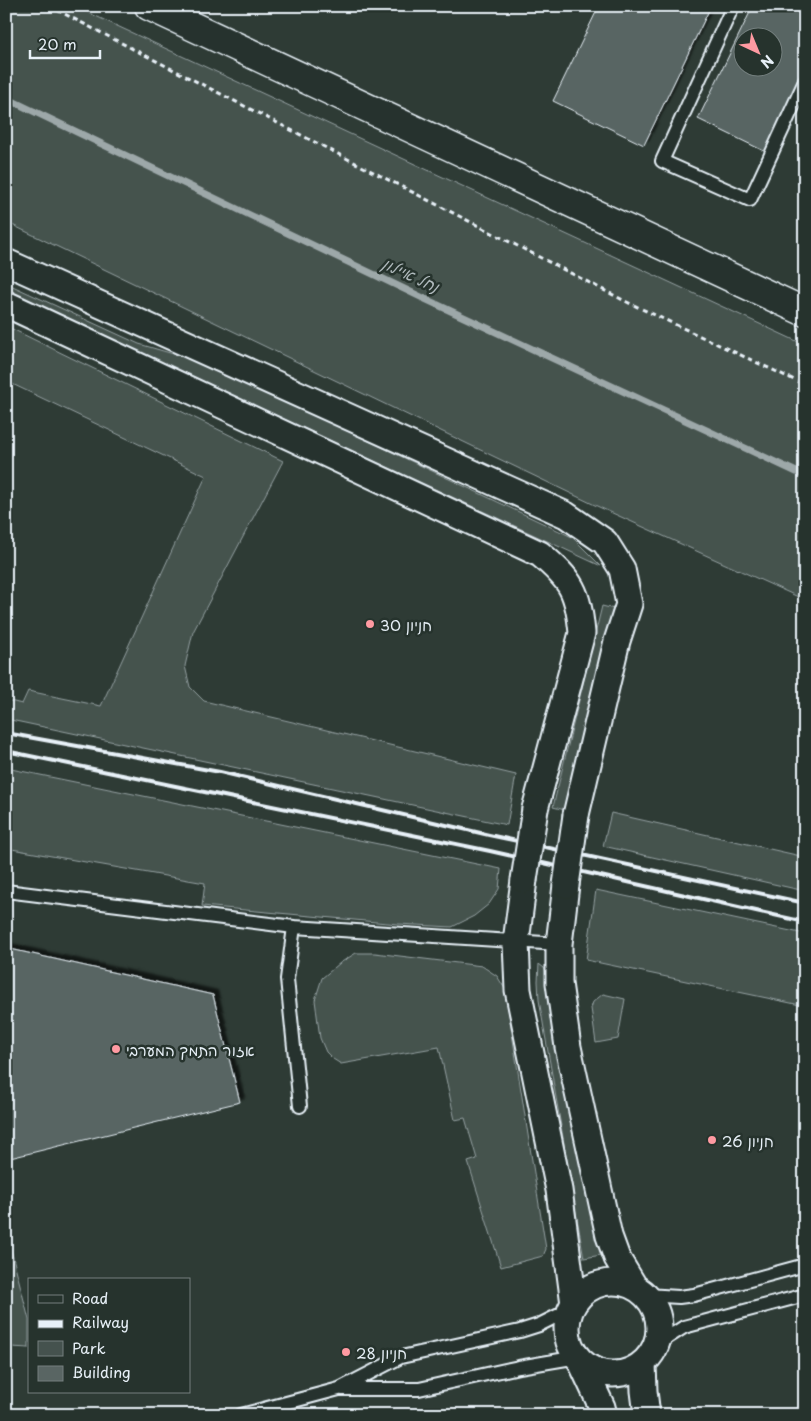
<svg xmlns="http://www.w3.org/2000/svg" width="811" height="1421" font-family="'Playpen Sans','Playpen Sans Hebrew',sans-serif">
<defs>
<filter id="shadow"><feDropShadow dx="4.5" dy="-4.5" stdDeviation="1" flood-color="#0009"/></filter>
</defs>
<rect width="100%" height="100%" fill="#2e3b35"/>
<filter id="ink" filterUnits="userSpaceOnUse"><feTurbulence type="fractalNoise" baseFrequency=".02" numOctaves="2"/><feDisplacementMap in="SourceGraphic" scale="10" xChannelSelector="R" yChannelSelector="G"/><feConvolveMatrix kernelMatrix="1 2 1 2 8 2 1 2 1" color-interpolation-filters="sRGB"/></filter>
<g filter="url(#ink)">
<path fill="#45524e" stroke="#96a2a3" d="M6,6H74L805,345V600L599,507L6,222Z
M6,283L139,344L201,362L572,537L601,566L6,290Z
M6,326L283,461L193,632L185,666L190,687L204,701L516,775L507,825L6,719V700L22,704L28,691L101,706L206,476L6,381Z
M602,606L618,610L569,811L553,807Z
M6,768L501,869L499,889L489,904L474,916L452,927L398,924L202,906L205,883L6,848Z
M611,813L805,857V891L603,846Z
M596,890L805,934V1006L586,960Z
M356,953H375L482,966L497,976L505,989L546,1249L543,1256L501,1267L468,1162L477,1159L465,1118L455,1120L439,1047L341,1064L333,1059L326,1052L320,1038L315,1000L322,978L340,963Z
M539,964L544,968L547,974L607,1254L584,1258L539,1000L538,981Z
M603,994L625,999L618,1039L596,1043L591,1008L593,1002Z
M6,1230L29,1320V1348L11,1347L6,1343Z"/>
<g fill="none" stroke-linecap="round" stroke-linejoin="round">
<path stroke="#9da8a9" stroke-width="7" d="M6,98L423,298L805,476"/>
</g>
<path fill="#596563" stroke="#e8f1f8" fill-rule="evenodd" filter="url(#shadow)" d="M599,6H711L644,145L553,101Z
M753,6H791L805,13V70L766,152L698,119ZM744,38H774V68H744Z
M6,948L213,995L240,1102L6,1159Z"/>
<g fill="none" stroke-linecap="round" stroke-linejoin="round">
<g stroke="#e8f1f8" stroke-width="16">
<path id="service" d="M733,6L662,161L750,200L805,81
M6,891L294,927L559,944
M294,927L287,979L300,1106
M646,1295L679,1297L694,1295L805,1265
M656,1345L684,1327L805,1295
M342,1389H419L519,1367L578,1357
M241,1415L339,1389L401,1357L520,1331L539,1325L571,1309"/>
</g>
<g stroke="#e8f1f8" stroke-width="29">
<path id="minor" d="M6,262L566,515L605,542L622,569L629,604L617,641L576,815
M6,304L540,554C572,581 578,591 582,633L535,809
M524,880L516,942L518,990L559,1190L574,1304
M566,885L559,944V983L568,1047L609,1236L617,1258L634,1286
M567 1328a46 46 0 1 1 92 0a46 46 0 1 1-92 0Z
M581,1362L602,1407L604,1415
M643,1363L644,1391L647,1415"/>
</g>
<g stroke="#e8f1f8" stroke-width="31">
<path id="secondary" d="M149,6L805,312"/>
</g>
<path stroke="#e8f1f8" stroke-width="3" stroke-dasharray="5 4" stroke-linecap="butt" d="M49,6L627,302L805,385"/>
<use href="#service" stroke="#26332d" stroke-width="12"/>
<use href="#minor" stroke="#26332d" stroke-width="25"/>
<use href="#secondary" stroke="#26332d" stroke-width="28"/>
<path stroke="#e8f1f8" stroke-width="4" d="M6,733L220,772L489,835L805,903
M6,751L490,851L805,922"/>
<g stroke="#e8f1f8" stroke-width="29" stroke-linecap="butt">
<path id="minor-bridge" d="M524,880L535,809
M566,885L576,815"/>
</g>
<use href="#minor-bridge" stroke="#26332d" stroke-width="25"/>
</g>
</g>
<g fill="#ff9aa2" stroke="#26332d" stroke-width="2">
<circle cx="370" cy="624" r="5"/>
<circle cx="116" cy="1049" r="5"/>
<circle cx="712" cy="1140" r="5"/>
<circle cx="346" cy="1352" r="5"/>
</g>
<g text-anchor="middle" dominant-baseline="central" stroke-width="5" stroke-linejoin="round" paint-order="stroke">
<g font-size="15" fill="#e8f1f8" stroke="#26332d" text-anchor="start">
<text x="380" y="624">חניון 30</text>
<text x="126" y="1049">אזור התמך המערבי</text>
<text x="722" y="1140">חניון 26</text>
<text x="356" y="1352">חניון 28</text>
</g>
<g font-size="16" font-style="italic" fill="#b0babd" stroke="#26332d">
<text transform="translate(411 274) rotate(25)">נחל איילון</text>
</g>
</g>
<rect width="811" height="1421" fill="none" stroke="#26332d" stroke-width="25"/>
<rect x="12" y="12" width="786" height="1396" fill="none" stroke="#e8f1f8" stroke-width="2" filter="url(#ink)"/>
<rect x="28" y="1278" width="162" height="115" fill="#26332d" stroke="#747f7e"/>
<rect x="38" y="1295" width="25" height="8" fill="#26332d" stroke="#747f7e"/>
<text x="72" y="1304" font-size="15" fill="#e8f1f8">Road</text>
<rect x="38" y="1320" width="25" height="8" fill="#e8f1f8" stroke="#747f7e"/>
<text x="72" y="1328" font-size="15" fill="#e8f1f8">Railway</text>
<rect x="38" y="1341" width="25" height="15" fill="#45524e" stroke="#747f7e"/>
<text x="72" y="1354" font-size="15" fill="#e8f1f8">Park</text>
<rect x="38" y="1366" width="25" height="15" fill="#596563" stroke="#747f7e"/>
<text x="72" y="1378" font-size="15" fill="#e8f1f8">Building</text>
<g transform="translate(758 52) rotate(136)"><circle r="24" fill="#26332d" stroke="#747f7e"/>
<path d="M0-4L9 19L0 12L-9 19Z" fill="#ff9aa2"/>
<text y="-8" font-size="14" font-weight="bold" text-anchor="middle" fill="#e8f1f8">N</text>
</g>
<path d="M30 50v8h70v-8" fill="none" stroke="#e8f1f8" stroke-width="2.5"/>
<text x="38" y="50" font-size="15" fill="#e8f1f8" stroke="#26332d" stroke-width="4" paint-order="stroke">20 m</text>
</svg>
